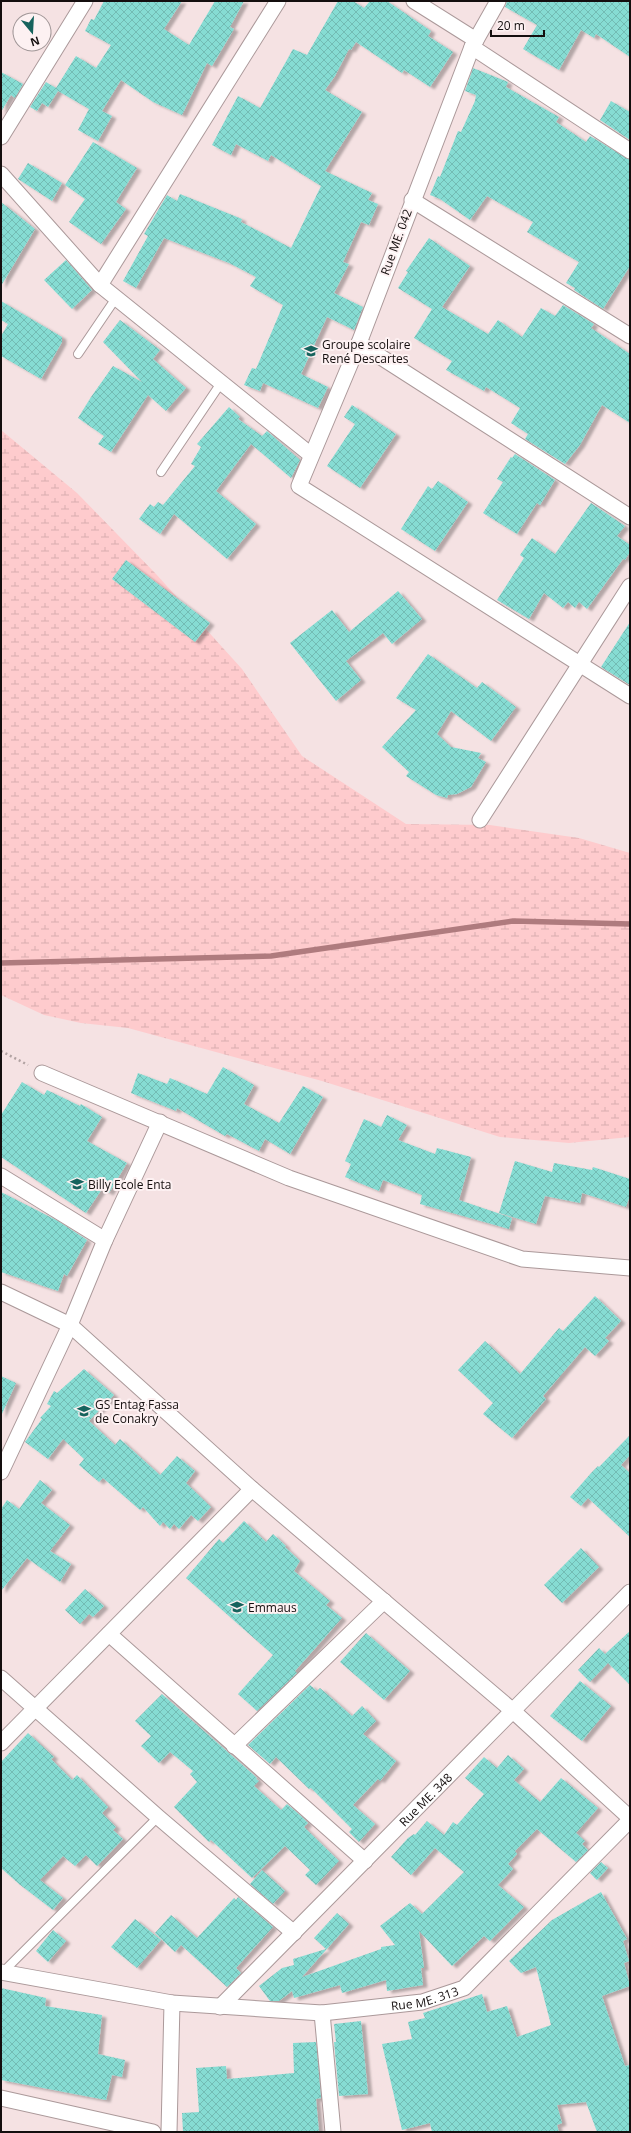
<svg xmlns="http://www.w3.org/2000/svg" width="631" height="2133" font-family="'Open Sans',sans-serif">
<defs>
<pattern id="wetland-marsh" width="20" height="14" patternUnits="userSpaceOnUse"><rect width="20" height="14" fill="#fecbcd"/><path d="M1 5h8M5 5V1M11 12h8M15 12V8" fill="none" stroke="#d9adaf"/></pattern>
<pattern id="building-cross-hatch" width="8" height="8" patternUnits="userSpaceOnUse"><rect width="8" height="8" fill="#86dcd3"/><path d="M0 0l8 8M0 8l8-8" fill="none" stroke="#73bcb4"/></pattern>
<filter id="shadow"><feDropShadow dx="4.5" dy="2.5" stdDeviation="1" flood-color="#0004"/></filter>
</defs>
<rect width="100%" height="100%" fill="#f5e2e3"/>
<path fill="url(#wetland-marsh)" d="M1,430L77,493L156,574L242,669L302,756L406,824L490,825L579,838L630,853V1137L569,1143L500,1137L322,1081L128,1028L81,1023L44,1015L1,995Z"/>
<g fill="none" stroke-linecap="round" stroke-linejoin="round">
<path stroke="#af7b7e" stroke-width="5.5" d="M1,963L271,956L513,921L630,924"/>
</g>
<path fill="url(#building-cross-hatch)" filter="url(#shadow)" d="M104,1H182L164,29L189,45L215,1H244L230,27L234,29L212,66L207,63L182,115L153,102L121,80L102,111L112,116L98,141L78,130L89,109L58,91L48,107L42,103L37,111L30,107L46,82L56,88L76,56L96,68L111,45L85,31L91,19L94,20Z
M338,1H353L364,8L370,1H387L431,31L428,36L453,52L430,87L404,70L402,73L356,42L351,50L349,49L335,76L325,90L362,112L325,171L372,193L368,200L378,204L369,225L361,222L343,262L349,264L334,293L363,307L356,325L354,330L327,317L301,374L328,387L318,408L263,383L260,391L244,385L252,368L256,369L283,305L250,286L256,277L229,263L164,238L136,288L123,281L148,236L144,234L167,195L177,201L180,194L242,219L241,222L291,248L321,186L271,155L268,161L236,144L231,155L212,145L238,96L260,108L293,49L307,55Z
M507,1H630V57L596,34L594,38L581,30L559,70L523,49L537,25L505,7Z
M473,68L508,82L506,87L559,117L556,122L586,142L590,136L630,160V266L603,309L574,290L575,288L566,283L579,262L527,232L533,222L487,196L470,220L440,199L430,195L438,176L440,177L458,131L461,132L475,101L476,95L465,91Z
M1,72L23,84L15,98L11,95L1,112Z
M611,101L630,112V140L600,120Z
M93,142L137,168L116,202L126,209L101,244L69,222L85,199L65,185Z
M28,163L62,183L52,201L18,179Z
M1,202L35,229L1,286Z
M429,238L470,266L442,307L488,334L498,320L522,337L541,308L555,316L563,305L594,324L591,328L630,354V423L602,405L580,445L565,464L525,439L528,434L511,423L520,408L486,387L484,391L446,370L452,361L414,338L432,309L398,288L408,272L406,271Z
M66,260L92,290L72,309L44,280Z
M1,301L62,337V342L41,379L1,356V336L8,324L1,320Z
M120,320L160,350L153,359L186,388L166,411L148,395L111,452L98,444L104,436L78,418L91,397L113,366L142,382L103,342Z
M352,405L396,434L360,488L327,466L355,424L344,417Z
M229,407L240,417L238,419L262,436L267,431L300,460L291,478L251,444L216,491L256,524L227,559L174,514L160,534L139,519L150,504L154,507L158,502L163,505L195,466L191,464L201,447L197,444Z
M515,454L555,480L540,505L537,503L517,534L483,513L503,482L497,479L511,457L512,458Z
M438,481L468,502L435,551L401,529L428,486L432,489Z
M591,503L625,526L617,536L630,545V552L625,560L623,559L587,609L579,602L575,608L568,602L563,608L544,593L529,619L497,600L524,558L520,555L532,538L555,554Z
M126,560L210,623L195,642L112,579Z
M398,591L422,619L392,644L383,633L346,661L361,680L336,701L290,643L332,610L349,632Z
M630,622V685L601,667Z
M428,654L477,688L482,682L516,707L491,741L451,711L437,734L451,747L481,753L478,758L486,762L471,787L457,794L448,795L447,798L436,795L406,776L409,772L382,747L416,710L396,698Z
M223,1067L254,1085L244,1104L279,1123L303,1086L323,1097L290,1154L265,1139L259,1151L227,1134L225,1136L177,1108L176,1111L131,1093L138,1073L167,1084L170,1078L207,1094Z
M22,1082L44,1095L47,1090L80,1106L81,1104L102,1117L87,1141L127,1163L109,1193L102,1189L86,1213L1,1157V1115Z
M387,1115L407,1125L398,1140L435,1154L437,1148L471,1157L459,1200L512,1218L509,1229L420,1204L422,1195L383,1180L379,1191L345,1177L351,1164L345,1161L364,1119L381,1127Z
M515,1161L552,1172L554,1163L592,1170L593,1167L630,1179V1195L626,1207L582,1193L580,1203L545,1196L536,1224L499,1213Z
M1,1192L58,1221L87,1240L67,1276L64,1274L58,1291L1,1272Z
M595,1296L621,1321L605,1338L609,1341L595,1356L585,1347L543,1396L546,1399L512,1438L483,1414L493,1403L458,1370L485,1341L520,1374L559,1328L563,1331Z
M84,1369L114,1395L89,1421L115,1445L120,1439L160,1475L177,1456L195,1471L186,1483L211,1507L198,1521L191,1515L179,1529L174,1524L170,1529L163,1522L160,1526L143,1507L140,1510L103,1478L99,1482L79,1465L84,1459L63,1439L48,1459L25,1442L42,1419L40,1418L51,1406L47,1404L54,1391L57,1393Z
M1,1376L16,1383L1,1416Z
M630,1435V1455L621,1465L630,1473V1537L588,1498L581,1506L570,1497L592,1472L598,1466L599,1467Z
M40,1480L52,1490L41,1503L70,1525L50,1551L71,1564L60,1582L27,1558L1,1591V1509L7,1500L19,1509Z
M244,1521L266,1542L273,1534L286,1546L285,1547L300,1561L294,1571L330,1601L326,1605L342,1618L295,1671L297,1673L257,1711L238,1694L273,1655L186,1578L219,1539L223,1543Z
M581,1548L599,1567L562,1603L544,1585Z
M85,1589L104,1606L93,1617L89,1614L80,1624L65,1610Z
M630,1631V1685L608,1663L590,1682L578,1670L599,1648L605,1654Z
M366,1633L410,1671L384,1700L340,1662Z
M580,1681L611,1706L582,1741L550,1716Z
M310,1685L317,1691L320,1688L352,1716L362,1706L376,1721L363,1734L396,1761L380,1781L378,1779L353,1805L375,1824L359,1842L349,1832L352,1829L311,1788L309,1789L276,1757L270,1764L248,1745Z
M162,1694L257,1778L256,1779L259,1781L254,1786L281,1810L287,1804L301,1816L308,1823L304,1827L339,1861L316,1885L305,1875L310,1870L285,1846L252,1878L211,1840L209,1842L174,1807L197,1782L190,1774L193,1771L170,1752L159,1763L141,1746L151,1736L135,1721Z
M28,1733L54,1757L51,1759L72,1780L77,1775L108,1807L102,1813L116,1827L113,1830L123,1839L97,1866L86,1855L75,1866L63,1856L40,1880L63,1898L53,1910L19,1884L1,1868V1762Z
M508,1755L524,1769L514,1780L540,1802L561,1778L598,1808L576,1833L585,1841L582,1844L588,1850L576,1862L537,1829L515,1851L517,1854L508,1864L513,1869L498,1885L524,1907L490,1941L484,1936L452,1966L419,1931L424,1968H421L423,1985L387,1991L386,1980L342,1993L340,1985L294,1998L292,1991L279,2001H270L259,1986L282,1968L294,1965L293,1959L326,1949L314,1938L337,1913L349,1924L302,1977L381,1949V1947L395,1945L380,1926L410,1903L422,1914L464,1872L435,1848L411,1875L391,1857L408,1838L414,1834L415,1835L427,1821L444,1835L453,1822L457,1825L484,1794L465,1778L484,1757L497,1768Z
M601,1862L608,1868L597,1880L590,1873Z
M262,1870L285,1891L273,1904L250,1884Z
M601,1892L627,1939L623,1941L629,1961L624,1963L630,1986L602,1996L625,2066L630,2065V2132H597L586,2102L557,2105L562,2123L557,2125L559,2132H432L430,2123L402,2130L382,2044L412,2039L408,2022L425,2018L423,2013L482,1994L487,2012L507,2006L517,2037L551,2025L536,1967L521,1973L509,1961L552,1920Z
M238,1897L273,1927L236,1968L241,1973L227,1987L181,1945L175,1952L155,1933L171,1915L197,1938L234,1898L236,1900Z
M135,1919L161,1940L137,1968L111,1947Z
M53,1930L66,1941L48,1962L36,1951Z
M1,1988L46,1998L45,2006L102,2015L98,2054L125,2060L122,2077L112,2075L106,2100L1,2080Z
M361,2021L368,2094L339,2096L334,2042H336L334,2024Z
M316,2042L321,2098L316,2099L319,2132H183L182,2113L199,2112L196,2068L226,2066L227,2079L294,2073L293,2043Z"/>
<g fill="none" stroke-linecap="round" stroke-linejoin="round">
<g stroke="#ab999a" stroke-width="10">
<path id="lane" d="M78,354L116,298
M161,472L221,383
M3,1972L158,1817"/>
</g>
<g stroke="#ab999a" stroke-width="17">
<g id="street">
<path d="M414,1L476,40"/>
<path d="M498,1L472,47L359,343L299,486L630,696"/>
<path d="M472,47L630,151"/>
<path d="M1,137L85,1"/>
<path d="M1,174L100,285L311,455"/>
<path d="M412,200L630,336"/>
<path d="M100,285L278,1"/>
<path d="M359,343L630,517"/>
<path d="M480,820L630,586"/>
<path d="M42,1073L289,1178L522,1259L630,1268"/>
<path d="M1,1176L105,1240"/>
<path d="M1,1292L70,1325L252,1489L513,1711L630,1818"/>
<path d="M1,1472L70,1325L105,1240L160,1122"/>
<path d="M109,1634L365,1861"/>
<path d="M1,1678L158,1817L294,1933"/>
<path d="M1,1743L252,1489"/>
<path d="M234,1746L384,1601"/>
<path id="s1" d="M1,1972L172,2003L322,2013L422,2002L464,1988L630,1820"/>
<path id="s2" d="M220,2007L630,1592"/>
<path d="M322,2013L333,2132"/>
<path d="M1,2098L153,2132"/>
<path d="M169,2132L172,2003"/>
</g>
</g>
<path stroke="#b1a2a2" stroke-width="2.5" stroke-dasharray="2 3" stroke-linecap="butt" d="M1,1051L28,1065"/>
<use href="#lane" stroke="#fff" stroke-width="8"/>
<use href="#street" stroke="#fff" stroke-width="15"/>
</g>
<defs>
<g id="school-bare" transform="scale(1.08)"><path d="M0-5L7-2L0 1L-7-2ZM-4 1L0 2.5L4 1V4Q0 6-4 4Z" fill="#16635d" stroke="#fdf1f2" stroke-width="2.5" paint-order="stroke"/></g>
</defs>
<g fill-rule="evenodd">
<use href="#school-bare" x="311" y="351"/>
<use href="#school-bare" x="77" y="1184"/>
<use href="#school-bare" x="84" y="1411"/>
<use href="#school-bare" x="237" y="1607"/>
</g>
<g text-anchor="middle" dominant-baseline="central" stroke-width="4" stroke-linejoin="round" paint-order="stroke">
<g font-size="12" fill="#140e0e" stroke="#fdf1f2">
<text transform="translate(396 242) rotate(-70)">Rue ME. 042</text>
<text stroke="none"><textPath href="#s2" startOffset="292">Rue ME. 348</textPath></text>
<text stroke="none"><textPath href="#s1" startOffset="428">Rue ME. 313</textPath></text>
</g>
<g font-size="12" fill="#140e0e" stroke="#fdf1f2" text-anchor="start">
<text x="322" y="344">Groupe scolaire<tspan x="322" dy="14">René Descartes</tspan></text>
<text x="88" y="1184">Billy Ecole Enta</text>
<text x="95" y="1404">GS Entag Fassa<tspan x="95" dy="14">de Conakry</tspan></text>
<text x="248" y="1607">Emmaus</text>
</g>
</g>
<rect width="631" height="2133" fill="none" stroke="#140e0e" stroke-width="4"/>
<g transform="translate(32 32) rotate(162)"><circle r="19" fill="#fdf1f2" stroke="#a09697"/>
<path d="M0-3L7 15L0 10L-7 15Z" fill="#16635d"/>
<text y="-6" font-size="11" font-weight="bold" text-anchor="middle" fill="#140e0e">N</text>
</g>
<path d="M491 30v6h53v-6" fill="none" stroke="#140e0e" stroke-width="2"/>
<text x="497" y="30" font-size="12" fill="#140e0e" stroke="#fdf1f2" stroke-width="3" paint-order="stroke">20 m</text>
</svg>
